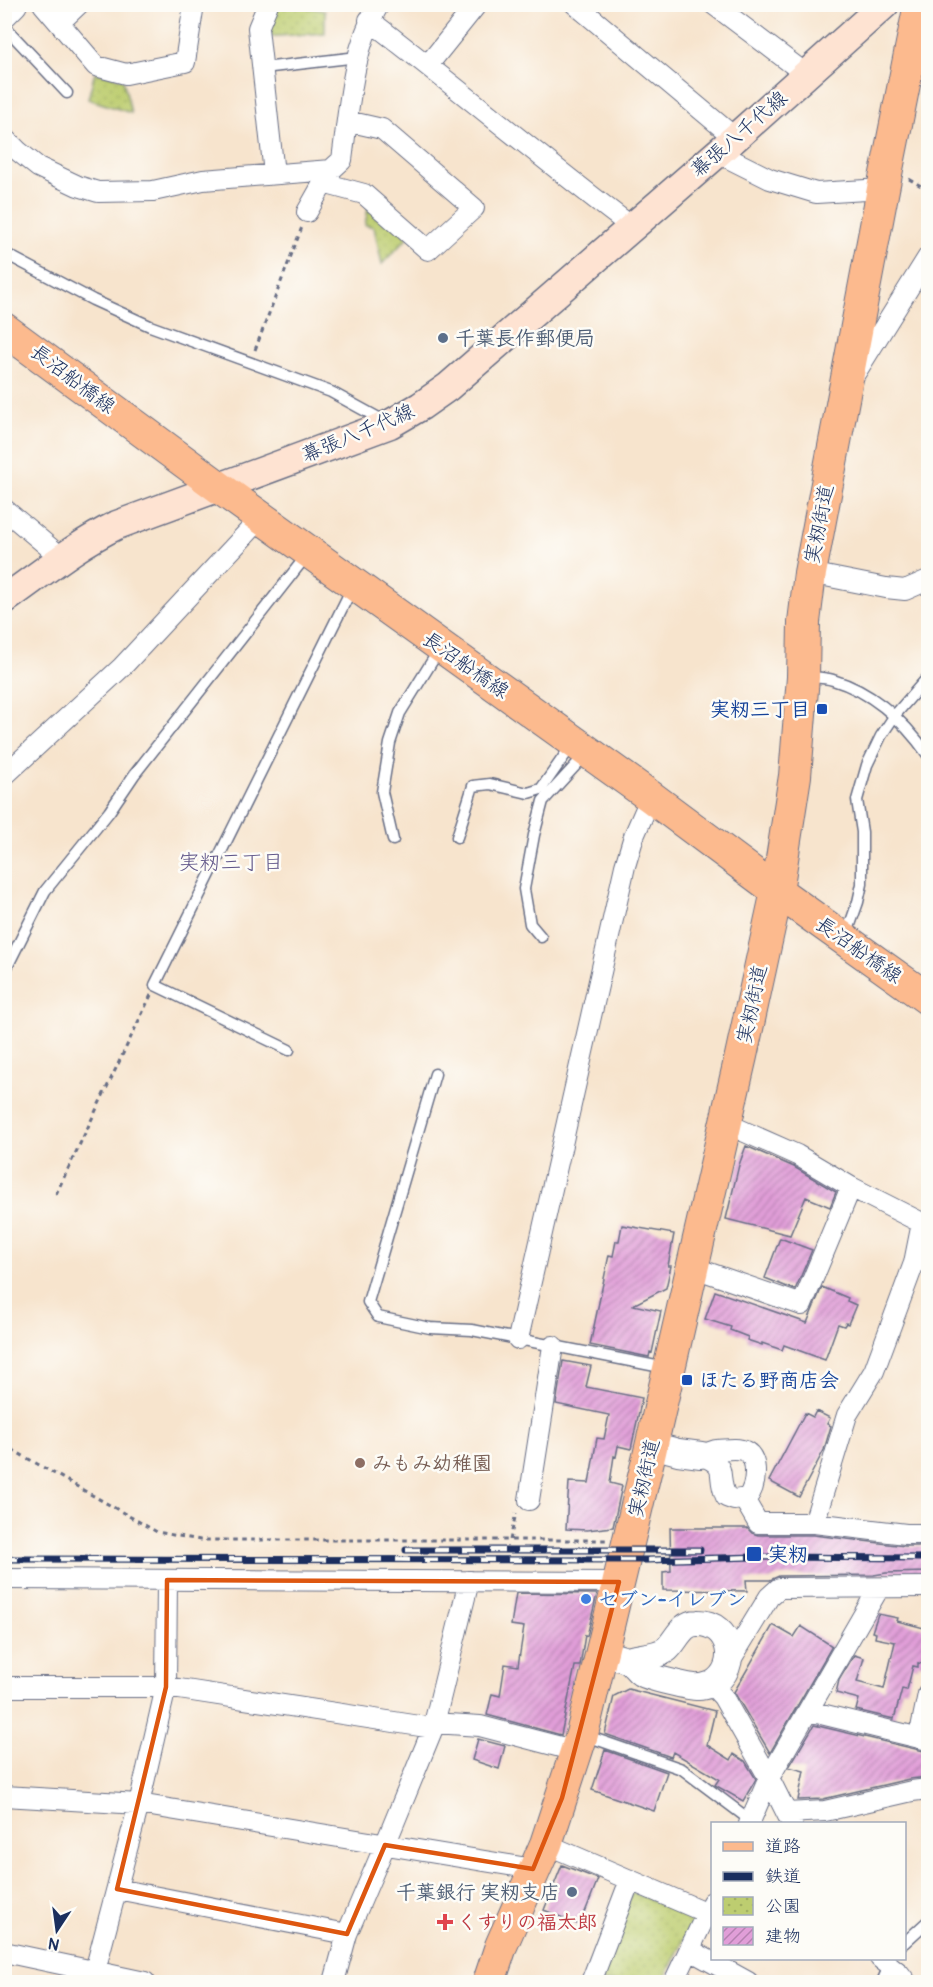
<svg xmlns="http://www.w3.org/2000/svg" width="933" height="1987" font-family="Pangolin,'Klee One',sans-serif">
<defs>
<pattern id="park-dots" width="8" height="8" patternUnits="userSpaceOnUse" patternTransform="scale(1.5)"><rect width="8" height="8" fill="#bdcd70"/><path d="M2 2h.1M6 6h.1" fill="none" stroke="#a2b063" stroke-width="1.8" stroke-linecap="round"/></pattern>
<pattern id="building-hatch" width="6" height="6" patternUnits="userSpaceOnUse" patternTransform="scale(1.5)"><rect width="6" height="6" fill="#e19ed8"/><path d="M-1 1l2-2M0 6l6-6M5 7l2-2" fill="none" stroke="#b681b2"/></pattern>
</defs>
<rect width="100%" height="100%" fill="#fdfcf7"/>
<filter id="ink" filterUnits="userSpaceOnUse"><feTurbulence type="fractalNoise" baseFrequency=".0167" numOctaves="2"/><feDisplacementMap in="SourceGraphic" scale="12" xChannelSelector="R" yChannelSelector="G"/><feConvolveMatrix kernelMatrix="1 2 1 2 8 2 1 2 1" color-interpolation-filters="sRGB"/></filter>
<filter id="wash" filterUnits="userSpaceOnUse"><feTurbulence type="fractalNoise" baseFrequency=".008" numOctaves="4" result="noise"/><feDisplacementMap in="SourceGraphic" scale="24" xChannelSelector="R" yChannelSelector="G"/><feGaussianBlur stdDeviation="1.35" result="paint"/><feColorMatrix in="noise" values="0 0 0 0 0 0 0 0 0 0 0 0 0 0 0 0 0 1.4 0 .05"/><feComposite in="paint" operator="in"/></filter>
<g filter="url(#wash)">
<rect width="100%" height="100%" fill="#f7e4cd"/>
<path fill="url(#park-dots)" stroke="#6c7e67" stroke-width="1.5" d="M276,5H298L325,11V33L264,37Z
M95,72L123,79L131,113L88,99Z
M369,203L408,237L382,264L374,227L365,225Z
M632,1892L695,1917L663,1982H597Z"/>
<g id="blocks">
<path fill="url(#building-hatch)" d="M746,1146L794,1167L836,1192L830,1207L806,1197L790,1235L726,1219L739,1165Z
M622,1225L674,1234L668,1266H671L666,1288L633,1305L661,1311L652,1353L650,1352L649,1357L590,1345L609,1255L613,1256L616,1241H619Z
M780,1238L812,1250L795,1290L765,1278Z
M822,1287L848,1298L847,1301L856,1305L848,1324L846,1323L844,1326L838,1324L825,1360L784,1345L782,1350L762,1343V1345L747,1340L748,1337L730,1330L731,1327L705,1319L715,1291L807,1323Z
M563,1361L591,1366L586,1387L642,1398L631,1449L618,1446L616,1457L614,1456L610,1483L622,1486L613,1527L587,1530L566,1529L569,1482L589,1483L597,1438L604,1439L609,1415L556,1404Z
M816,1411L830,1418L827,1424L831,1426L824,1450L799,1497L769,1481L805,1413L813,1417Z
M670,1528H747L752,1533L758,1535H813L905,1546H928V1572L886,1573L874,1575L779,1576L770,1580H746L747,1591L663,1590V1572L671,1571Z
M516,1593L597,1594L587,1636L585,1635L580,1666H575L561,1735L487,1715L492,1694L500,1696L505,1664L518,1666L524,1627L511,1625Z
M878,1614L898,1618L897,1621L928,1629V1645L924,1664L918,1663V1667L913,1666L907,1690L902,1689L894,1719L856,1710L859,1699L836,1693L839,1680L854,1655L864,1658L857,1682L884,1689L895,1642L875,1638L876,1633L872,1632Z
M773,1625L794,1637L801,1626L832,1646L770,1753L734,1692Z
M628,1689L715,1711L707,1745L731,1760L734,1754L745,1761L756,1779L743,1801L715,1785L719,1779L673,1752L671,1757L605,1734L614,1696Z
M814,1725L928,1752V1777L909,1779L823,1799L798,1800L804,1771L789,1767Z
M478,1739L505,1746L499,1769L472,1760Z
M605,1750L667,1772L654,1811L592,1790Z
M562,1865L598,1879L580,1925L544,1910Z"/>
</g>
</g>
<g filter="url(#ink)">
<use href="#blocks" fill-opacity="0" stroke="#686e85" stroke-width="1.5"/>
<g fill="none" stroke-linecap="round" stroke-linejoin="round">
<g stroke="#686e85" stroke-width="13">
<path id="service" d="M4,26L67,93
M263,68L358,57
M4,253L93,300L150,326L331,392L384,421
M804,677C813,678 824,677 833,680C873,692 904,721 928,755
M457,837L473,786L490,784L528,793L541,789L572,745
M393,840L382,792L390,743L400,713L439,650
M846,936L858,902L862,884V832L857,800L867,765L881,736L895,715L928,677
M541,937L530,924L524,889L534,835L543,801L586,754
M4,973L45,891L109,812L134,775L307,555
M289,1050L155,985L352,588
M435,1074L368,1302L378,1317L430,1328L472,1330L666,1368
M584,1735L682,1769L750,1820
M904,1943L928,1921
M882,1982L890,1964"/>
</g>
<g stroke="#686e85" stroke-width="22">
<path id="minor" d="M43,4L96,66L126,74L185,62L194,4
M268,4L258,28L274,174
M575,4L735,138
M713,4L807,75
M369,20C458,88 543,160 632,227
M60,22L79,4
M428,65L477,4
M4,137L18,151L38,167L78,186L98,192L153,191L203,180L331,170L342,160C349,108 352,50 379,4
M718,153L770,179L816,193L883,189
M323,183L364,194L428,250L474,208L382,129L347,121
M307,212L329,173
M853,377L928,257
M4,509L62,558
M810,573L886,588L905,590L928,580
M4,776L122,667L261,518
M692,1267L802,1305L851,1187L797,1155L725,1123
M518,1339L625,866L634,836L651,797
M716,1450C724,1450 737,1447 745,1451C760,1458 756,1487 747,1498L734,1500L726,1497C715,1473 731,1468 701,1455Z
M744,1499L758,1523H814L906,1534H928
M529,1500L553,1346
M814,1523L847,1415L874,1371L914,1263L922,1223L851,1187
M4,1579L619,1582
M730,1661L769,1597L779,1588L928,1587
M711,1684L723,1697L769,1778L792,1824
M4,1687H166L433,1728
M809,1711L928,1740
M434,1723L480,1726L576,1751
M919,1738L928,1694
M4,1796L139,1804L533,1869
M787,1813L825,1811L912,1791L928,1789
M749,1824L769,1778L879,1588
M546,1844L707,1913
M117,1889L347,1934
M690,1950L748,1982
M4,1952L145,1982
M880,1958L899,1973L906,1982
M92,1982L139,1804L166,1687L167,1580
M334,1982L347,1934L385,1845L433,1728L469,1581
M591,1982L630,1880
M674,1982L712,1902"/>
</g>
<g stroke="#686e85" stroke-width="28">
<path id="tertiary" d="M4,14L14,4
M652,1445L678,1452L701,1455
M602,1654C610,1656 621,1657 628,1661C634,1664 636,1670 641,1673C647,1677 692,1688 699,1687C702,1687 709,1685 712,1684C741,1668 731,1622 697,1623C681,1623 677,1640 667,1649C657,1657 640,1656 628,1660"/>
</g>
<g stroke="#686e85" stroke-width="31">
<path id="secondary" d="M4,600C41,574 76,545 117,525L390,424L421,406L448,387L735,138L885,4"/>
</g>
<g stroke="#686e85" stroke-width="34">
<path id="primary" d="M4,329L220,488L651,797L777,891L928,999
M489,1982L501,1946L546,1844L582,1734L649,1456L741,1056L777,891L795,776L803,677L804,622L810,573L883,189L920,4"/>
</g>
<path stroke="#686e85" stroke-width="3" stroke-dasharray="4.5 4.5" stroke-linecap="butt" d="M909,179L928,190
M255,350L302,227
M56,1194L151,995
M4,1445L157,1532L200,1540H606
M510,1540L516,1513"/>
<use href="#service" stroke="#fff" stroke-width="10"/>
<use href="#minor" stroke="#fff" stroke-width="20"/>
<use href="#tertiary" stroke="#fff" stroke-width="26"/>
<use href="#secondary" stroke="#fee3d2" stroke-width="28"/>
<use href="#primary" stroke="#fcba8e" stroke-width="32"/>
<g stroke="#1b2f5e" stroke-width="7">
<path id="rail" d="M406,1550H700
M4,1559L647,1560L755,1557L928,1558"/>
</g>
<use href="#rail" stroke="#fdfcf7" stroke-width="4.5" stroke-dasharray="14" stroke-linecap="butt"/>
</g>
</g>
<path fill="none" stroke="#de5710" stroke-width="4.5" stroke-linejoin="round" d="M167,1580L619,1582L562,1798L533,1869L385,1845L347,1934L117,1889L166,1687Z"/>
<g fill="#5c6f8a" stroke="#fdfcf7" stroke-width="2">
<circle cx="443" cy="338" r="6"/>
<circle cx="572" cy="1892" r="6"/>
</g>
<g fill="#1a4fb4" stroke="#fdfcf7" stroke-width="2">
<rect x="816" y="703" width="12" height="12" rx="3"/>
<rect x="681" y="1374" width="12" height="12" rx="3"/>
<rect x="746" y="1546" width="16" height="16" rx="3"/>
</g>
<circle fill="#8d6e63" stroke="#fdfcf7" stroke-width="2" cx="360" cy="1463" r="6"/>
<circle fill="#3f7fe0" stroke="#fdfcf7" stroke-width="2" cx="586" cy="1599" r="6"/>
<path fill="#e0444e" stroke="#fdfcf7" stroke-width="2" d="M442 1913h6v6h6v6h-6v6h-6v-6h-6v-6h6z"/>
<g text-anchor="middle" dominant-baseline="central" stroke-width="5" stroke-linejoin="round" paint-order="stroke">
<g font-size="20" fill="#1b2f5e" stroke="#fdfcf7">
<text transform="translate(739 134) rotate(-41)">幕張八千代線</text>
<text transform="translate(73 379) rotate(37)">長沼船橋線</text>
<text transform="translate(358 433) rotate(-23)">幕張八千代線</text>
<text transform="translate(819 524) rotate(-79)">実籾街道</text>
<text transform="translate(466 665) rotate(35)">長沼船橋線</text>
<text transform="translate(859 950) rotate(35)">長沼船橋線</text>
<text transform="translate(752 1004) rotate(-78)">実籾街道</text>
<text transform="translate(644 1478) rotate(-77)">実籾街道</text>
</g>
<g font-size="20" font-weight="bold" fill="#4e5e75" stroke="#fdfcf7" text-anchor="start">
<text x="455" y="338">千葉長作郵便局</text>
<text x="560" y="1892" text-anchor="end">千葉銀行 実籾支店</text>
</g>
<g font-size="20" font-weight="bold" fill="#164399" stroke="#fdfcf7" text-anchor="start">
<text x="810" y="709" text-anchor="end">実籾三丁目</text>
<text x="699" y="1380">ほたる野商店会</text>
<text x="768" y="1554">実籾</text>
</g>
<g font-size="20" font-weight="bold" fill="#785e54" stroke="#fdfcf7" text-anchor="start">
<text x="372" y="1463">みもみ幼稚園</text>
</g>
<g font-size="20" font-weight="bold" fill="#366cbe" stroke="#fdfcf7" text-anchor="start">
<text x="598" y="1599">セブン-イレブン</text>
</g>
<g font-size="20" font-weight="bold" fill="#be3a42" stroke="#fdfcf7" text-anchor="start">
<text x="457" y="1922">くすりの福太郎</text>
</g>
<g font-size="21" fill="#605689" stroke="#fdfcf7">
<text x="231" y="862">実籾三丁目</text>
</g>
</g>
<rect width="933" height="1987" fill="none" stroke="#fdfcf7" stroke-width="24"/>
<rect x="711" y="1822" width="195" height="138" fill="#fdfcf7" stroke="#a3aaba" stroke-width="1.5"/>
<rect x="723" y="1842" width="30" height="9" fill="#fcba8e" stroke="#a3aaba" stroke-width="1.5"/>
<text x="765" y="1852" font-size="18" fill="#1b2f5e">道路</text>
<rect x="723" y="1872" width="30" height="9" fill="#1b2f5e" stroke="#a3aaba" stroke-width="1.5"/>
<text x="765" y="1882" font-size="18" fill="#1b2f5e">鉄道</text>
<rect x="723" y="1897" width="30" height="18" fill="url(#park-dots)" stroke="#a3aaba" stroke-width="1.5"/>
<text x="765" y="1912" font-size="18" fill="#1b2f5e">公園</text>
<rect x="723" y="1927" width="30" height="18" fill="url(#building-hatch)" stroke="#a3aaba" stroke-width="1.5"/>
<text x="765" y="1942" font-size="18" fill="#1b2f5e">建物</text>
<g transform="translate(57 1930) rotate(193)" stroke="#fdfcf7" stroke-width="4.5" paint-order="stroke">
<path d="M0-4.5L10 22L0 15L-10 22Z" fill="#1b2f5e"/>
<text y="-9" font-size="16" font-weight="bold" text-anchor="middle" fill="#1b2f5e">N</text>
</g>
</svg>
